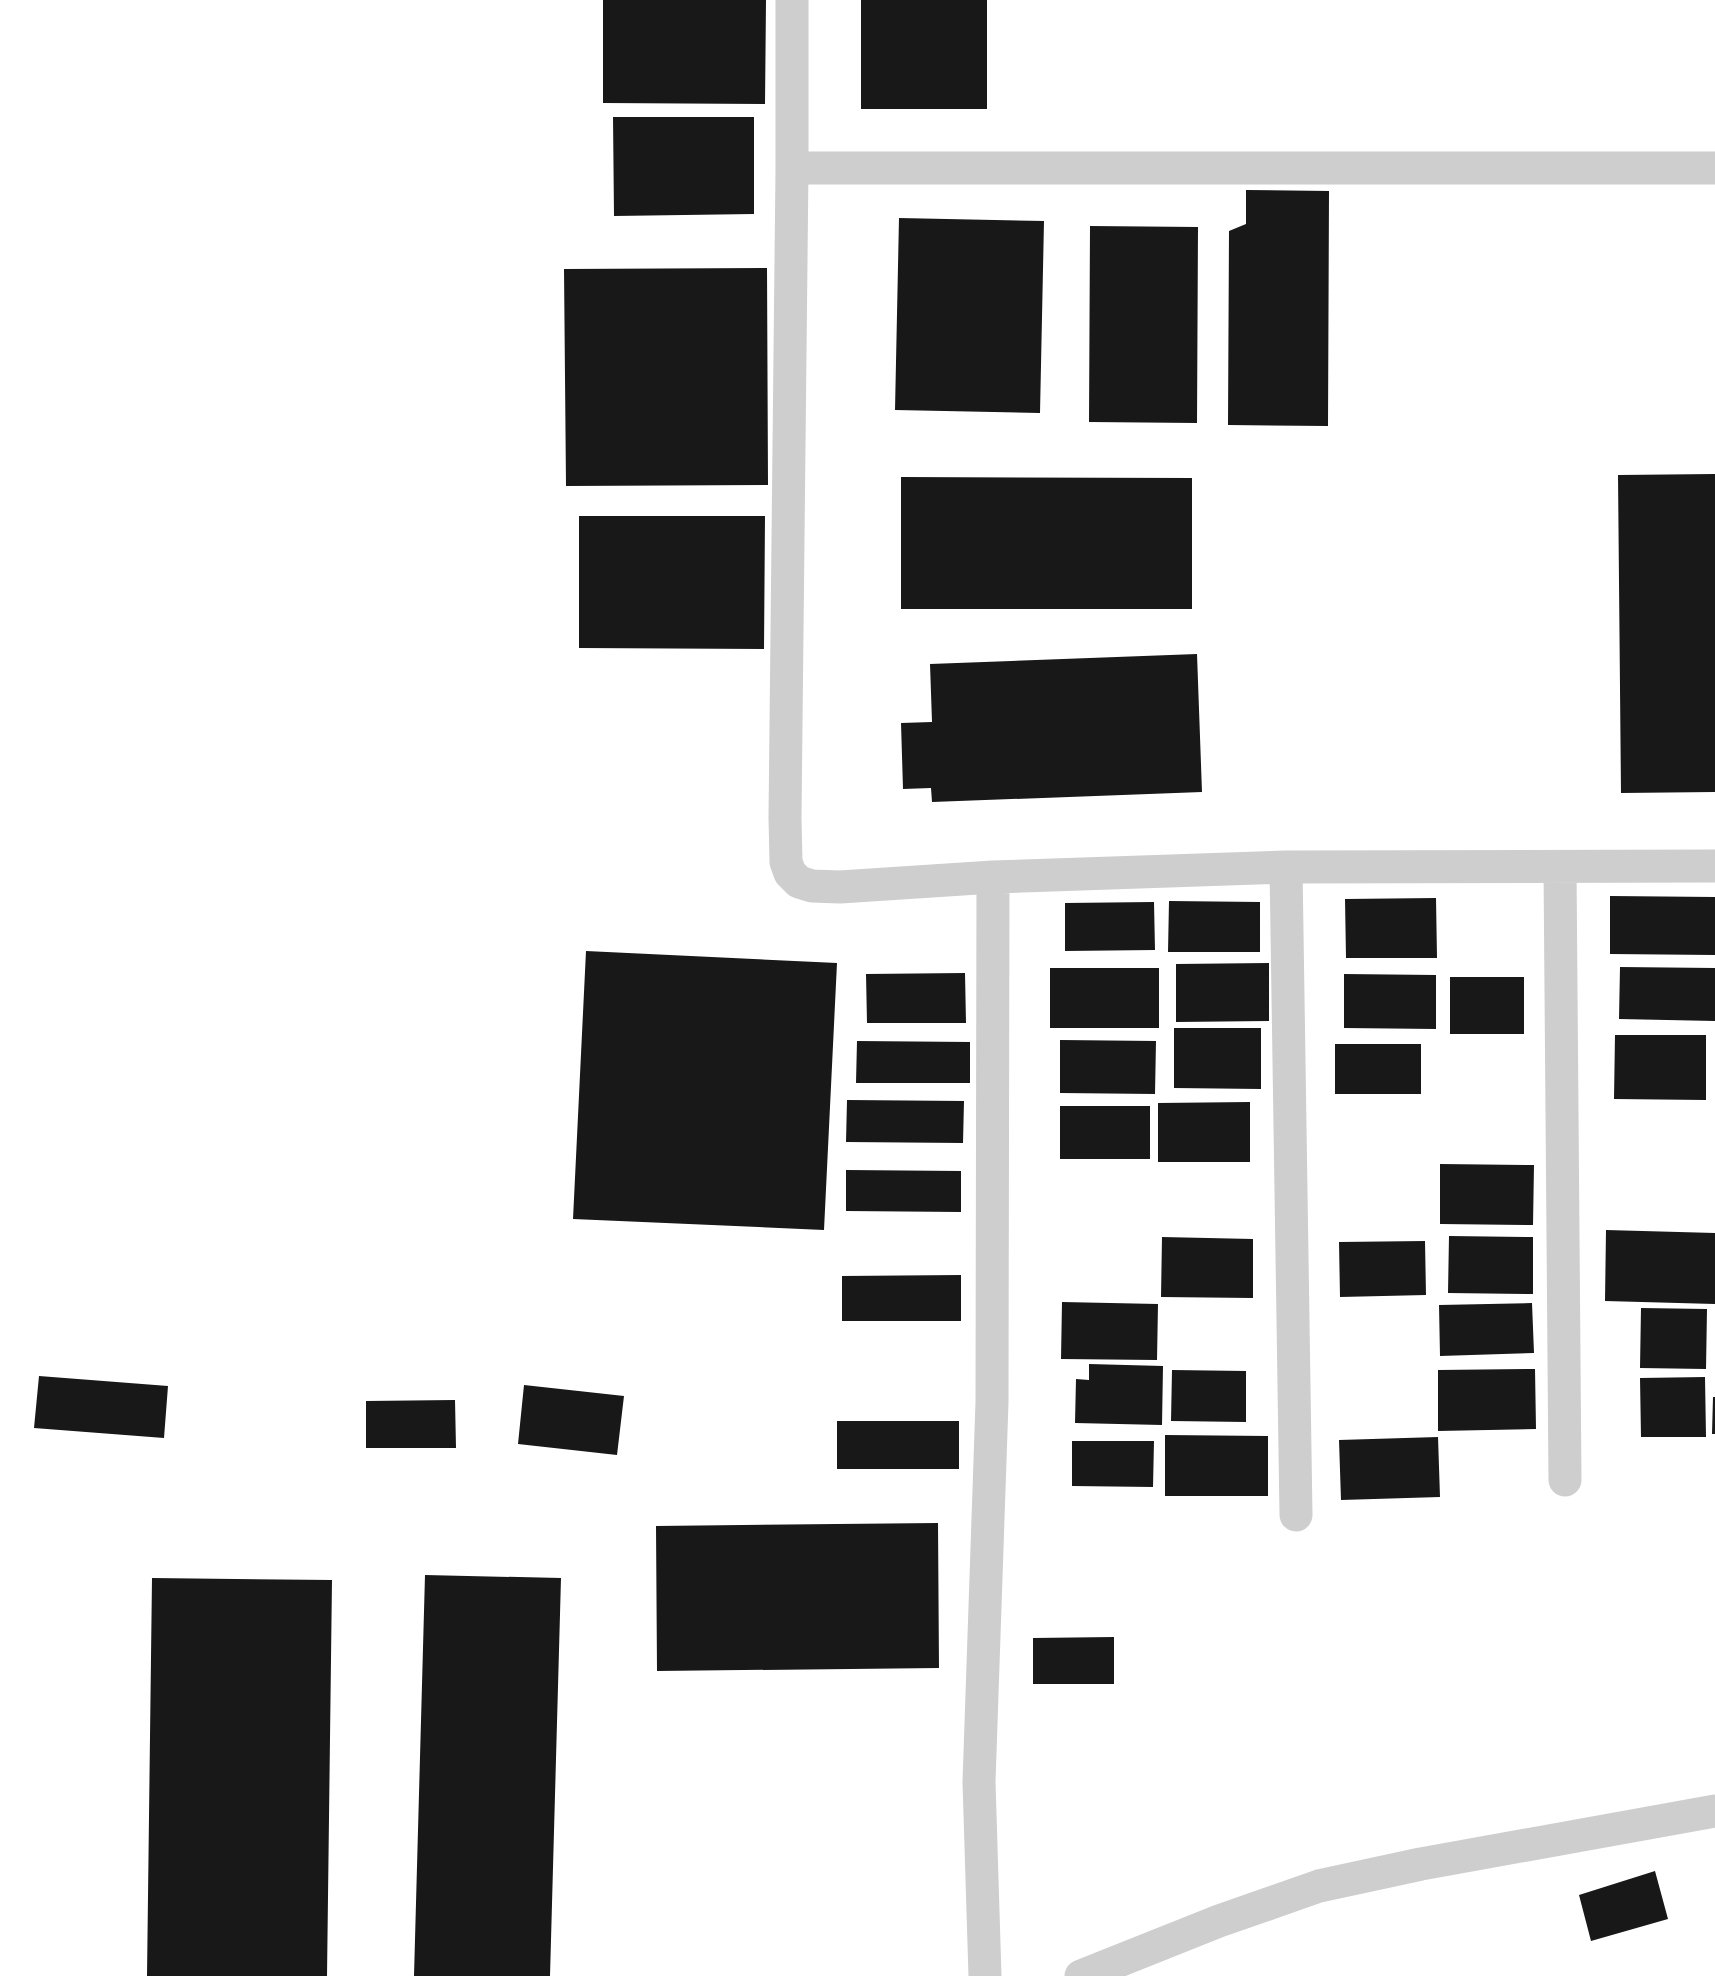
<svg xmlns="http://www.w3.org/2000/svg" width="1715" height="1976" font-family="'Public Sans',sans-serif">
<rect width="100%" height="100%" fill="#fff"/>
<path fill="#181818" d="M603,0H766L765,104L603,103Z
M861,0H987V109H861Z
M613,117H754V214L614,216Z
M1246,190L1329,191L1328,426L1228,425L1229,231L1246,224Z
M899,218L1044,221L1040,413L895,410Z
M1090,226L1198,227L1197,423L1089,422Z
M767,268L768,485L566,486L564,269Z
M1715,474V792L1621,793L1618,475Z
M901,477L1192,478V609H901Z
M579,516H765L764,649L579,648Z
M1197,654L1202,792L932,802L931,788L903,789L901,723L932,722L930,664Z
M1610,896L1715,897V955L1610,954Z
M1436,898L1437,958H1346L1345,899Z
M1169,901L1260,902V952H1168Z
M1154,902L1155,950L1065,951V903Z
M586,951L837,963L824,1230L573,1219Z
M1269,963V1021L1176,1022V964Z
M1620,967L1715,968V1021L1619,1019Z
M1050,968H1159V1028H1050Z
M965,973L966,1023H867L866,974Z
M1344,974L1436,975V1029L1344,1028Z
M1450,977H1524V1034H1450Z
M1174,1028H1261V1089L1174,1088Z
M1615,1035H1706V1100L1614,1099Z
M1060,1040L1156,1041L1155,1094L1060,1093Z
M857,1041L970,1042V1083H856Z
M1335,1044H1421V1094H1335Z
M847,1100L964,1101L963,1143L846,1142Z
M1250,1102V1162H1158V1103Z
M1060,1106H1150V1159H1060Z
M1440,1164L1534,1165L1533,1225L1440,1224Z
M846,1170L961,1171V1212L846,1211Z
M1606,1230L1715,1233V1304L1605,1301Z
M1449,1236L1533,1237V1294L1448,1293Z
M1162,1237L1253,1239V1298L1161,1297Z
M1425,1241L1426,1295L1340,1297L1339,1242Z
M961,1275V1321H842V1276Z
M1062,1302L1158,1304L1157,1360L1061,1359Z
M1532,1303L1534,1353L1440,1356L1439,1305Z
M1641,1308L1707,1309L1706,1369L1640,1368Z
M1089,1364L1163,1366L1162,1425L1075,1423L1076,1379L1089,1380Z
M1535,1369L1536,1429L1438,1431V1370Z
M1172,1370L1246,1371V1422L1171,1421Z
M39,1376L168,1386L164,1438L34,1428Z
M1705,1377L1706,1437H1641L1640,1378Z
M524,1385L624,1396L617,1455L518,1444Z
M1713,1397H1715V1434H1712Z
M455,1400L456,1448H366V1401Z
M837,1421H959V1469H837Z
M1165,1435L1268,1436V1496H1165Z
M1438,1437L1440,1497L1341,1500L1339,1440Z
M1072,1441H1154L1153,1487L1072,1486Z
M938,1523L939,1668L657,1671L656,1526Z
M425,1575L561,1578L550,1976H414Z
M152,1578L332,1580L327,1976H147Z
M1114,1637V1684H1033V1638Z
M1655,1871L1668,1919L1591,1941L1579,1895Z"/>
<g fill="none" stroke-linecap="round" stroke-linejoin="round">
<path stroke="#cecece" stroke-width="33" d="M792,0V168L785,818L786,862L790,873L799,882L812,886L840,887L993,877L1286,867L1715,866
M792,168H1715
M1286,867L1296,1515
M1560,867L1565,1480
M985,1976L979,1782L992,1402L993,877"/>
<path stroke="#cecece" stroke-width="33" d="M1081,1976L1219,1921L1319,1886L1421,1864L1715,1811"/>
</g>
</svg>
